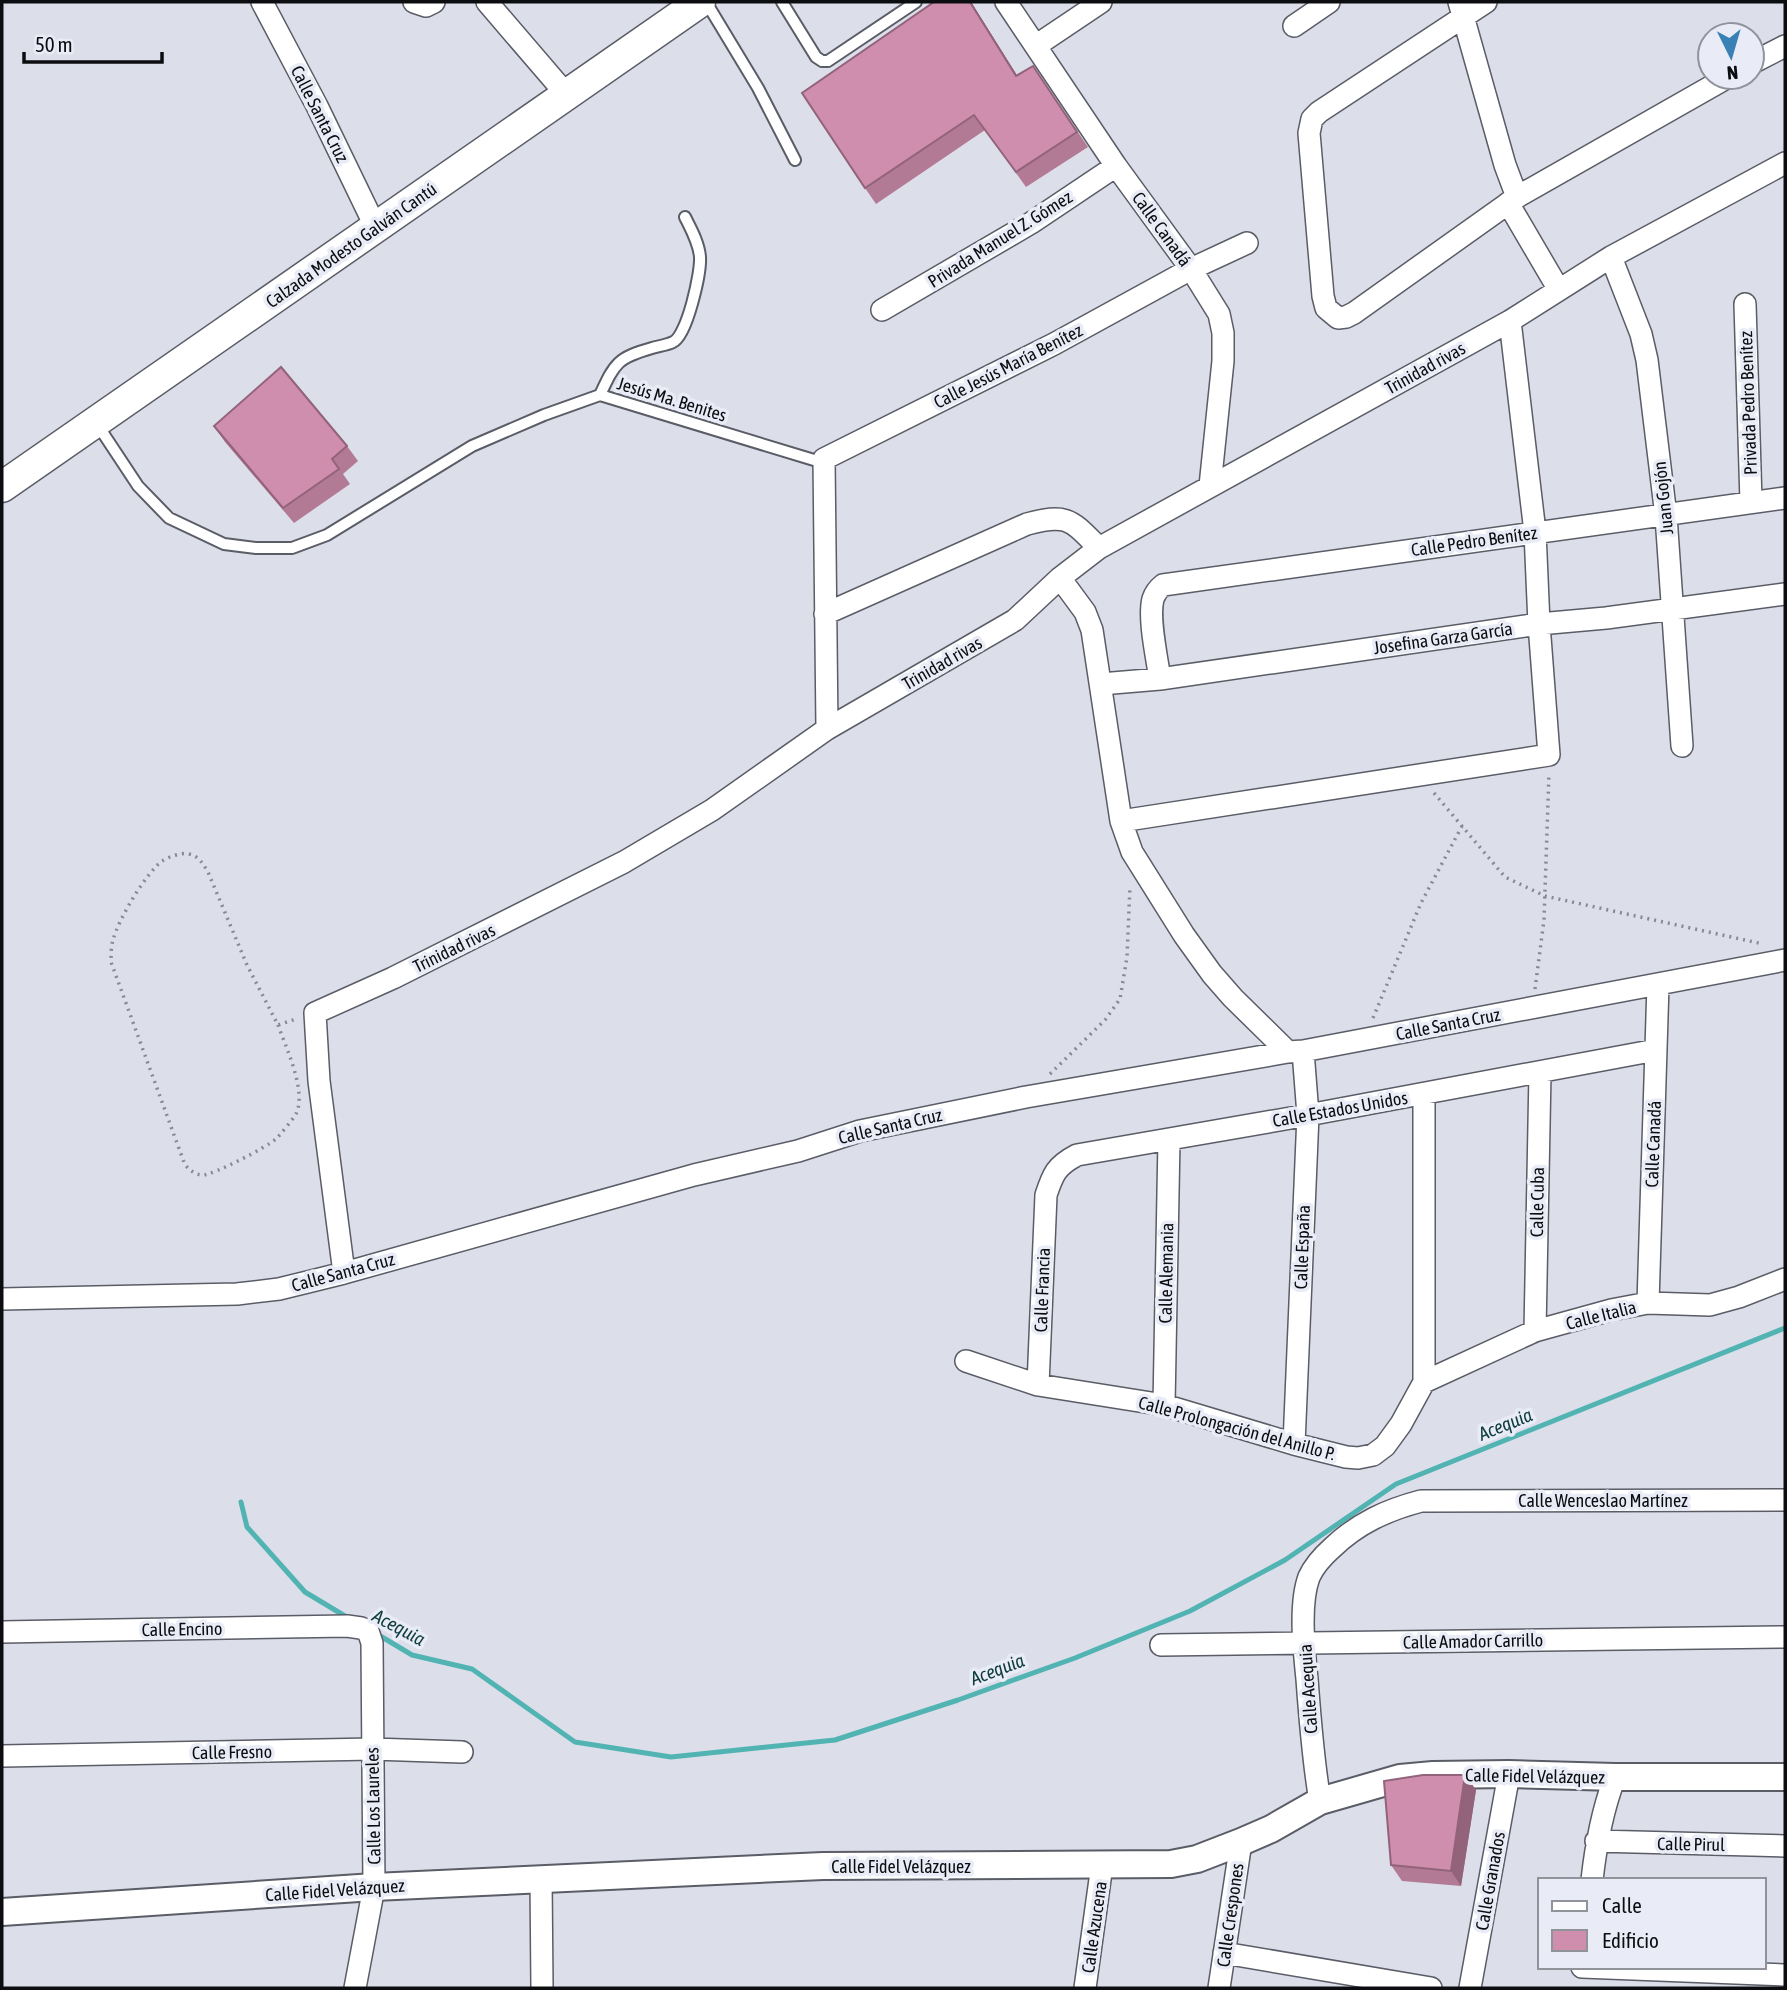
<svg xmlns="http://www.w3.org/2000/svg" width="1787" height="1990" font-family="'Asap Condensed',sans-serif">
<rect width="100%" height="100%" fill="#dcdfea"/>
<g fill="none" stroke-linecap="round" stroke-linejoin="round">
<path stroke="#52b3b3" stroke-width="5" d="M241,1502L247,1527L305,1592L350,1619
M377,1634L412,1655L472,1669L575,1742L671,1757L835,1740L958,1700L1075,1658L1190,1611L1285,1560L1396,1484L1785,1328"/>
<g stroke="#5a5c66" stroke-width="14">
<path id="service" d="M706,2L758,88L795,160
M782,2L816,57L822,61H828L916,2
M600,395C615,363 617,358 652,348C659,346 667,345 673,342C687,336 701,273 700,257C699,243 691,229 685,217
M97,424L138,486L169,518L224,544L256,548H292L327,535L472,446L544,415L600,395L814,460L824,459"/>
</g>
<g stroke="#5a5c66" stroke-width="24">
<path id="minor" d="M262,2L317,106L376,228
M414,2L426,6L434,2
M487,2L566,94
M1006,2L1116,166L1191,269L1219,314L1223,333V361L1210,486
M1459,2L1505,165L1517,197
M1486,2L1319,112L1312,119L1309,133L1323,296L1326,308L1338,318L1346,317L1354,313L1517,197L1728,77
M1294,26L1329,2
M1037,45L1101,2
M1752,63L1785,46
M1508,203L1559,290
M1611,257L1641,334L1647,360L1666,516L1682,746
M1745,304L1751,502
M882,310L1031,223L1116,166
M1060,578L1085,612L1092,630L1121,821L1132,852L1184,935L1212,974L1233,998L1288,1052
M825,614L1027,524C1068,513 1071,520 1099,548
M1160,679C1157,658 1148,618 1153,599C1155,593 1158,589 1163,585L1785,498
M1101,684L1160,679L1539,624L1606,618L1785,594
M827,729L824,459L1054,344L1191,269L1247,243
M1121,821L1549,755L1539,624L1535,532L1510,321
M344,1273L319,1081L315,1013L393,978L624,862L712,810L827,729L1015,620L1060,578L1099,548L1510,321L1611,257L1785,163
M2,1299L237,1294L279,1289L344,1273L694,1175L798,1151L860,1131L1026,1097L1288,1052L1303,1051L1785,960
M1648,1303L1658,985
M1535,1331L1540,1073
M966,1361L1038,1385L1164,1405L1294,1444L1346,1457L1358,1458L1373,1455L1385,1446L1401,1424L1424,1382L1535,1331L1611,1310L1648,1303L1710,1305L1739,1297L1785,1279
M1424,1382V1094
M1038,1385L1046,1195C1053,1174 1056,1166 1077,1155L1308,1115L1656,1050
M1164,1405L1169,1140
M1294,1444L1308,1115L1303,1051
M2,1632L347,1626L361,1628L368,1631L372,1643L374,1887L355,1988
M1161,1645L1785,1637
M2,1756L373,1749L462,1752
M1320,1801C1313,1760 1310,1720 1307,1679C1304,1650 1299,1604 1309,1577C1314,1566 1323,1556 1332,1548C1358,1523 1387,1510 1421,1501L1785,1500
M1596,1841L1785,1846
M541,1878L542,1988
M1592,1880C1596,1844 1602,1811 1615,1777
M1224,1953L1431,1988
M1582,1967L1785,1975
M1085,1988L1102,1865
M1219,1988L1241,1842
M1470,1988L1509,1774"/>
</g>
<g stroke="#5a5c66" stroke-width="30">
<path id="tertiary" d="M2,1912L374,1887L823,1866L1171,1864L1197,1859L1241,1842L1271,1829L1320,1801L1400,1778L1433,1775L1509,1774L1615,1777H1785"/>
</g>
<g stroke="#5a5c66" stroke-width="33">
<path id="secondary" d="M2,487L700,2"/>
</g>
<path stroke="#878992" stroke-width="3.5" stroke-dasharray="2 5" stroke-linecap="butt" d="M1434,793L1505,877L1545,896L1763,944
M1535,989L1544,920L1549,773
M1373,1018L1421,903L1462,826
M278,1025C286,1048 307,1091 296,1114C293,1119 280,1135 276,1139C267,1147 213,1175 203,1175C195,1175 190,1170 185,1165L111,962C111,955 111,947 113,940C118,920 146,873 162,861C169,857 181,852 189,854C199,856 203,864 208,872L247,965L278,1025L296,1019
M1050,1074L1105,1020L1120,999L1127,957L1130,886"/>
<use href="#service" stroke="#fff" stroke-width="10"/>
<use href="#minor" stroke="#fff" stroke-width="21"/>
<use href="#tertiary" stroke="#fff" stroke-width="26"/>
<use href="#secondary" stroke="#fff" stroke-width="30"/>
</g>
<path fill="#b37a96" d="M934,2H971L1017,76L1033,66L1088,147L1026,187L985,130L876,204L865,188Z
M214,426L347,446L358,461L343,474L350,484L294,523L225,442Z
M1465,1775L1476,1790L1461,1886L1402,1881L1391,1865Z"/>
<path fill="#92637a" d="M970,2H971L1027,91L1016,76Z
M1465,1775L1476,1790L1461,1886L1451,1871Z"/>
<path fill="#d08eae" stroke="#92637a" stroke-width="2" d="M934,2H970L1016,76L1033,66L1077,132L1016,172L974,115L865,188L802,93Z
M281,367L347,446L332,459L339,469L283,508L214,426Z
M1423,1775H1465L1451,1871L1391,1865L1384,1781Z"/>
<g text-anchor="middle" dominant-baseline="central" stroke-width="7" stroke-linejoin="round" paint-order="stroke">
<g font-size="18" fill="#0c0d11" stroke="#e9ecf7">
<text transform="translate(320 114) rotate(63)">Calle Santa Cruz</text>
<text transform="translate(1162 229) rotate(54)">Calle Canadá</text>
<text transform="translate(1000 239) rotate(-32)">Privada Manuel Z. Gómez</text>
<text transform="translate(351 245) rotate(-35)">Calzada Modesto Galván Cantú</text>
<text transform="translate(1008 366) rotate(-27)">Calle Jesús María Benítez</text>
<text transform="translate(1425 368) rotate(-29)">Trinidad rivas</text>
<text transform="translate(672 399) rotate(17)">Jesús Ma. Benites</text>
<text transform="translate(1748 403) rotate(-92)">Privada Pedro Benítez</text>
<text transform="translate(1663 498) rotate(-96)">Juan Gojón</text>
<text transform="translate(1474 541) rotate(-8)">Calle Pedro Benítez</text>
<text transform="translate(1443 638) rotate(-8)">Josefina Garza García</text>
<text transform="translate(942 663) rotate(-30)">Trinidad rivas</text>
<text transform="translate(454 948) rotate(-26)">Trinidad rivas</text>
<text transform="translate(1448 1024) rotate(-11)">Calle Santa Cruz</text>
<text transform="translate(1340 1109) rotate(-10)">Calle Estados Unidos</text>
<text transform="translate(890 1126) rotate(-13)">Calle Santa Cruz</text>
<text transform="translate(1653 1144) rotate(-88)">Calle Canadá</text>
<text transform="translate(1537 1202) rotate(-89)">Calle Cuba</text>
<text transform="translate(1302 1247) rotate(-88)">Calle España</text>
<text transform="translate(343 1272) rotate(-15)">Calle Santa Cruz</text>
<text transform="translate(1166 1273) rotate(-89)">Calle Alemania</text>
<text transform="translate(1042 1290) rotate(-88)">Calle Francia</text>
<text transform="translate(1601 1315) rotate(-14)">Calle Italia</text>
<text transform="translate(1237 1428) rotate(15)">Calle Prolongación del Anillo P.</text>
<text x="1603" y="1500">Calle Wenceslao Martínez</text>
<text transform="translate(182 1629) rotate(-1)">Calle Encino</text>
<text transform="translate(1473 1641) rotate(-1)">Calle Amador Carrillo</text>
<text transform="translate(1308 1689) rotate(-94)">Calle Acequia</text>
<text transform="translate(232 1752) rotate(-1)">Calle Fresno</text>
<text transform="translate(1535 1776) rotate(1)">Calle Fidel Velázquez</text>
<text transform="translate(373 1806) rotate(-91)">Calle Los Laureles</text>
<text transform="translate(1691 1844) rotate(1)">Calle Pirul</text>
<text x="901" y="1866">Calle Fidel Velázquez</text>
<text transform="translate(1490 1881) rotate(-80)">Calle Granados</text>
<text transform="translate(335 1890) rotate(-4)">Calle Fidel Velázquez</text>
<text transform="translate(1230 1915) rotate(-82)">Calle Crespones</text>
<text transform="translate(1094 1927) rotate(-82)">Calle Azucena</text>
</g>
<g font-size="19" font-style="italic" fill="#0d3c3c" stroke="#e9ecf7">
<text transform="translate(1505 1424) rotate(-22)">Acequia</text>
<text transform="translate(399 1627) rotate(28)">Acequia</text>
<text transform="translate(997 1669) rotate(-21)">Acequia</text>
</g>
</g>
<rect width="1787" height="1990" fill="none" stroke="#0c0d11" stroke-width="7"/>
<rect x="1538" y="1878" width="228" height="91" fill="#e9ecf7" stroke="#91939b" stroke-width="2"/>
<rect x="1552" y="1901" width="35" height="10" fill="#ffffff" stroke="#91939b" stroke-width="2"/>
<text x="1602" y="1913" font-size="21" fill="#0c0d11">Calle</text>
<rect x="1552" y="1930" width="35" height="21" fill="#d08eae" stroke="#91939b" stroke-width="2"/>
<text x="1602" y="1948" font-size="21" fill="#0c0d11">Edificio</text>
<g transform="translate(1731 56) rotate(175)"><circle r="33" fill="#e9ecf7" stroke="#91939b" stroke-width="2"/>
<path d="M0-5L12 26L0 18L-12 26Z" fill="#3981b5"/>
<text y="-10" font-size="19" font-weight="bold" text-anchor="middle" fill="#0c0d11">N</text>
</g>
<path d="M24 52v10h138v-10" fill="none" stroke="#0c0d11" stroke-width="3.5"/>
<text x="35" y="52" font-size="21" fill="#0c0d11" stroke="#e9ecf7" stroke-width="5" paint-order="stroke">50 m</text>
</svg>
